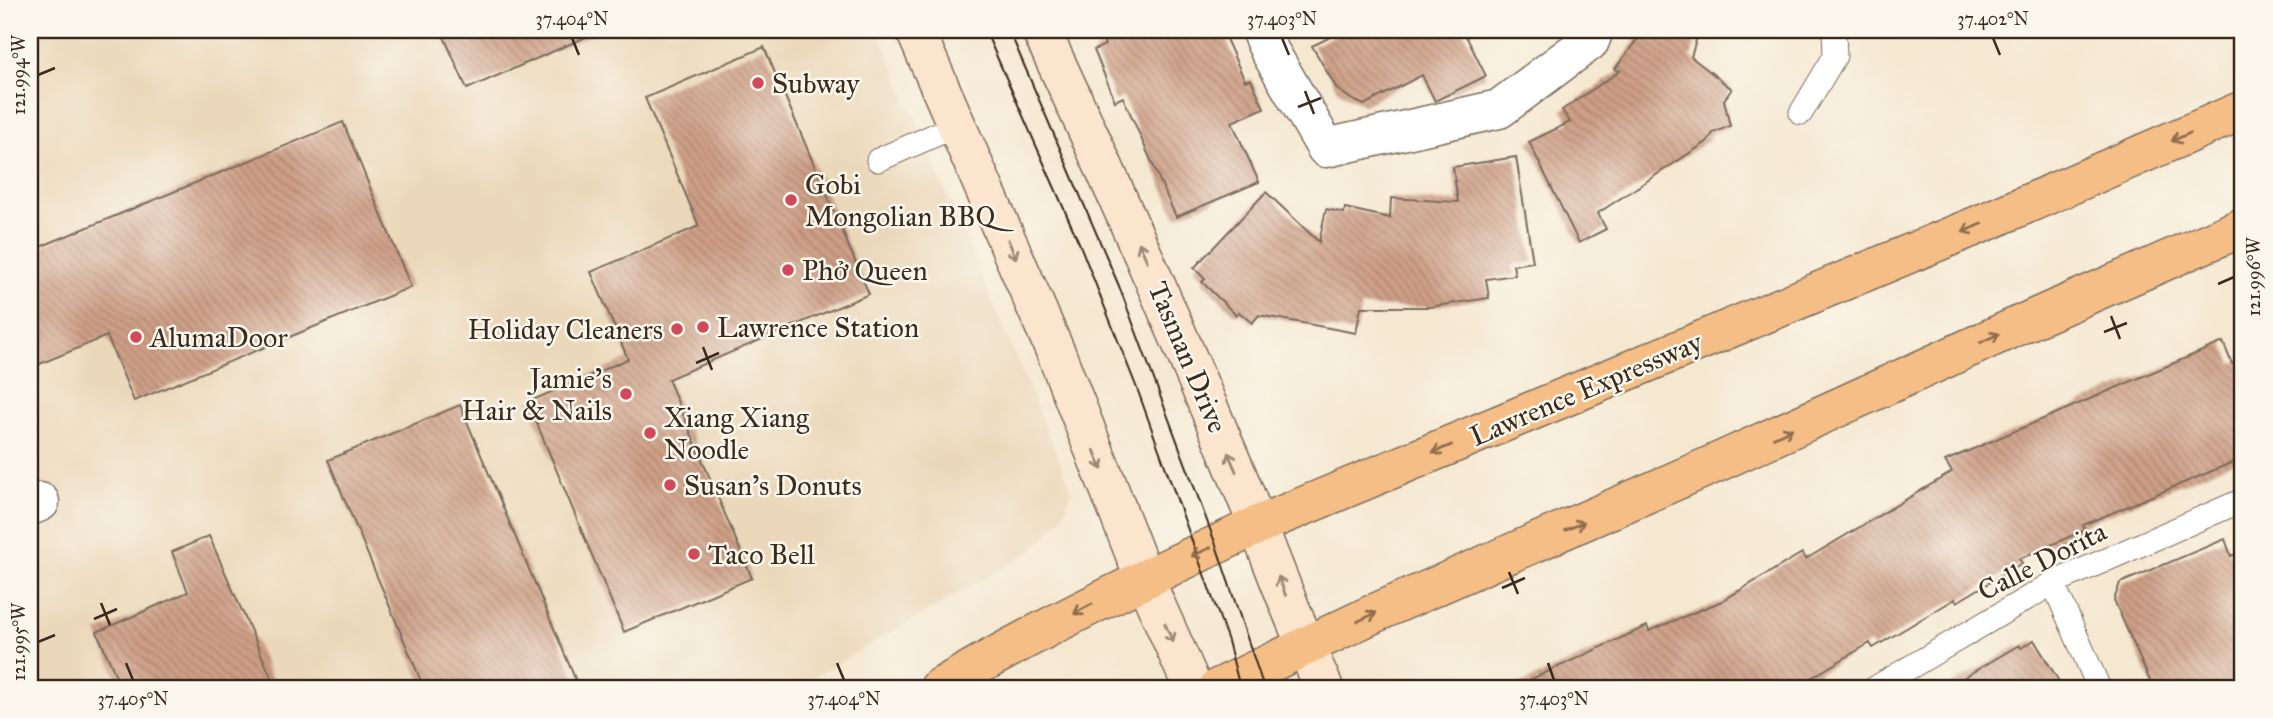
<svg xmlns="http://www.w3.org/2000/svg" width="2273" height="718" font-family="'IM FELL Great Primer',serif">
<defs>
<pattern id="building-back-hatch" width="6" height="6" patternUnits="userSpaceOnUse" patternTransform="scale(1.75)"><rect width="6" height="6" fill="#ce9f86"/><path d="M-1 5l2 2M0 0l6 6M5-1l2 2" fill="none" stroke="#a8826d"/></pattern>
</defs>
<rect width="100%" height="100%" fill="#fbf7ec"/>
<filter id="ink" filterUnits="userSpaceOnUse"><feTurbulence type="fractalNoise" baseFrequency=".0143" numOctaves="2"/><feDisplacementMap in="SourceGraphic" scale="14" xChannelSelector="R" yChannelSelector="G"/><feConvolveMatrix kernelMatrix="1 2 1 2 8 2 1 2 1" color-interpolation-filters="sRGB"/></filter>
<filter id="wash" filterUnits="userSpaceOnUse"><feTurbulence type="fractalNoise" baseFrequency=".00686" numOctaves="4" result="noise"/><feDisplacementMap in="SourceGraphic" scale="28" xChannelSelector="R" yChannelSelector="G"/><feGaussianBlur stdDeviation="1.57" result="paint"/><feColorMatrix in="noise" values="0 0 0 0 0 0 0 0 0 0 0 0 0 0 0 0 0 1.4 0 .05"/><feComposite in="paint" operator="in"/></filter>
<g filter="url(#wash)">
<rect width="100%" height="100%" fill="#f5e8d1"/>
<path fill="#ebd8ba" d="M30,30H878L1072,491L1062,518L1031,551L795,688H30Z"/>
<g id="blocks">
<path fill="url(#building-back-hatch)" d="M441,30H602L467,89Z
M1099,30H1222L1245,81L1251,79L1264,108L1232,122L1259,182L1176,217L1123,97L1115,101L1094,50L1105,45Z
M1345,30H1463L1486,76L1435,101L1422,75L1364,105L1351,99L1337,89L1312,46Z
M1644,30H1699L1691,57L1732,89L1724,100L1730,126L1713,133L1708,141L1598,213L1606,229L1579,243L1529,142L1570,122L1562,110L1620,71L1615,69Z
M764,47L869,294L668,379L752,578L624,632L528,402L628,359L591,272L699,226L645,98Z
M343,122L411,287L134,401L107,336L30,368V251Z
M1516,157L1533,262L1513,265L1515,275L1486,279L1489,298L1429,307H1361L1356,333L1259,315L1252,323L1239,312L1236,315L1202,282L1205,279L1194,268L1266,192L1319,242L1326,209L1344,213L1345,208L1390,218L1391,198L1458,202L1453,167Z
M2223,342L2232,364L2243,359V458L2083,525L2085,530L2019,559L2022,563L1957,602L1955,599L1873,648L1870,643L1794,688H1512L1647,626L1649,631L1722,601L1802,553L1806,559L1952,472L1945,461Z
M460,405L579,688H424L328,460Z
M209,536L276,688H121L97,632L188,592L172,552Z
M2225,539L2231,556L2243,551V688H2153L2114,600L2120,583Z
M2034,640L2063,688H1946L2019,645L2021,648Z"/>
</g>
</g>
<g filter="url(#ink)">
<use href="#blocks" fill-opacity="0" stroke="#7c6c5d" stroke-width="2"/>
<g fill="none" stroke-linecap="round" stroke-linejoin="round">
<g stroke="#7c6c5d" stroke-width="25">
<path id="lane" d="M1801,113L1835,56L1834,30
M878,160L958,125
M2053,583L2099,688
M1875,688L2053,583L2243,500"/>
</g>
<g stroke="#7c6c5d" stroke-width="41">
<path id="street" d="M1260,30L1269,50L1326,148L1499,109L1590,41L1594,30
M30,506L40,502"/>
</g>
<g stroke="#7c6c5d" stroke-width="41">
<path id="secondary" d="M915,30L1056,353L1144,578L1193,688
M1041,30C1109,176 1174,323 1236,472C1266,544 1292,617 1324,688"/>
</g>
<g stroke="#7c6c5d" stroke-width="41">
<path id="highway" d="M939,688C1042,627 1150,576 1258,525L1990,220L2243,110
M1218,688L1375,613L1714,464L2037,317L2243,227"/>
</g>
<use href="#lane" stroke="#fff" stroke-width="23"/>
<use href="#street" stroke="#fff" stroke-width="38"/>
<use href="#secondary" stroke="#fbe5cf" stroke-width="38"/>
<use href="#highway" stroke="#f5be86" stroke-width="38"/>
<path stroke="#3b2a1e" stroke-width="2" d="M985,30L1080,245L1138,391L1228,641L1240,688
M1009,30L1119,286L1216,545L1264,688"/>
</g>
<defs><path id="oneway-shaft" d="M-6 0H5M1.5-3L5.5 0L1.5 3" fill="none" stroke-width="1.6" stroke-linecap="round" stroke-linejoin="round" transform="scale(1.75)"/></defs>
<g stroke="#8f6d4d">
<use href="#oneway-shaft" transform="translate(2181 137) rotate(156)"/>
<use href="#oneway-shaft" transform="translate(1972 228) rotate(157)"/>
<use href="#oneway-shaft" transform="translate(1990 338) rotate(-25)"/>
<use href="#oneway-shaft" transform="translate(1783 433) rotate(-25)"/>
<use href="#oneway-shaft" transform="translate(1442 449) rotate(157)"/>
<use href="#oneway-shaft" transform="translate(1575 526) rotate(-24)"/>
<use href="#oneway-shaft" transform="translate(1201 552) rotate(156)"/>
<use href="#oneway-shaft" transform="translate(1083 609) rotate(152)"/>
<use href="#oneway-shaft" transform="translate(1367 617) rotate(-25)"/>
</g>
<g stroke="#9b8876">
<use href="#oneway-shaft" transform="translate(1012 249) rotate(67)"/>
<use href="#oneway-shaft" transform="translate(1143 252) rotate(-114)"/>
<use href="#oneway-shaft" transform="translate(1098 460) rotate(69)"/>
<use href="#oneway-shaft" transform="translate(1232 462) rotate(-113)"/>
<use href="#oneway-shaft" transform="translate(1282 586) rotate(-111)"/>
<use href="#oneway-shaft" transform="translate(1169 633) rotate(66)"/>
</g>
</g>
<path fill="none" stroke="#3b2a1e" stroke-width="2.5" d="M572,38L579,55M1282,38L1289,55M1993,38L2000,55M38,75L55,68M1305,91L1314,114M1298,107L1321,98M2218,284L2234,277M2111,316L2120,339M2104,332L2127,323M703,347L712,370M696,363L719,353M1509,572L1518,594M1502,588L1525,578M101,603L110,625M94,619L117,609M38,642L55,635M126,663L133,680M837,663L844,680M1548,663L1554,680"/>
<g fill="#d1495b" stroke="#fbf7ec" stroke-width="2.5">
<circle cx="758" cy="83" r="7"/>
<circle cx="791" cy="200" r="7"/>
<circle cx="788" cy="270" r="7"/>
<circle cx="703" cy="327" r="7"/>
<circle cx="677" cy="329" r="7"/>
<circle cx="136" cy="337" r="7"/>
<circle cx="626" cy="394" r="7"/>
<circle cx="650" cy="433" r="7"/>
<circle cx="670" cy="485" r="7"/>
<circle cx="694" cy="554" r="7"/>
</g>
<g text-anchor="middle" dominant-baseline="central" stroke-width="5" stroke-linejoin="round" paint-order="stroke">
<g font-size="28" fill="#3b2a1e" stroke="#fbf7ec" text-anchor="start">
<text x="772" y="83">Subway</text>
<text x="805" y="184">Gobi<tspan x="805" dy="32">Mongolian BBQ</tspan></text>
<text x="802" y="270">Phở Queen</text>
<text x="717" y="327">Lawrence Station</text>
<text x="663" y="329" text-anchor="end">Holiday Cleaners</text>
<text x="150" y="337">AlumaDoor</text>
<text x="612" y="378" text-anchor="end">Jamie's<tspan x="612" dy="32">Hair &amp; Nails</tspan></text>
<text x="664" y="417">Xiang Xiang<tspan x="664" dy="32">Noodle</tspan></text>
<text x="684" y="485">Susan's Donuts</text>
<text x="708" y="554">Taco Bell</text>
</g>
<g font-size="28" fill="#3b2a1e" stroke="#fbf7ec">
<text transform="translate(1188 357) rotate(67)">Tasman Drive</text>
<text transform="translate(1586 389) rotate(-23)">Lawrence Expressway</text>
<text transform="translate(2042 561) rotate(-27)">Calle Dorita</text>
</g>
</g>
<rect width="2273" height="718" fill="none" stroke="#fbf7ec" stroke-width="77"/>
<rect x="38" y="38" width="2196" height="642" fill="none" stroke="#3b2a1e" stroke-width="2.5"/>
<g font-size="18" text-anchor="middle" fill="#3b2a1e">
<text x="572" y="25">37.404°N</text>
<text x="1282" y="25">37.403°N</text>
<text x="1993" y="25">37.402°N</text>
<text transform="translate(19 75) rotate(-90)" y="6">121.994°W</text>
<text transform="translate(2254 277) rotate(-90)" y="6">121.996°W</text>
<text transform="translate(19 642) rotate(-90)" y="6">121.995°W</text>
<text x="133" y="705">37.405°N</text>
<text x="844" y="705">37.404°N</text>
<text x="1554" y="705">37.403°N</text>
</g>
</svg>
